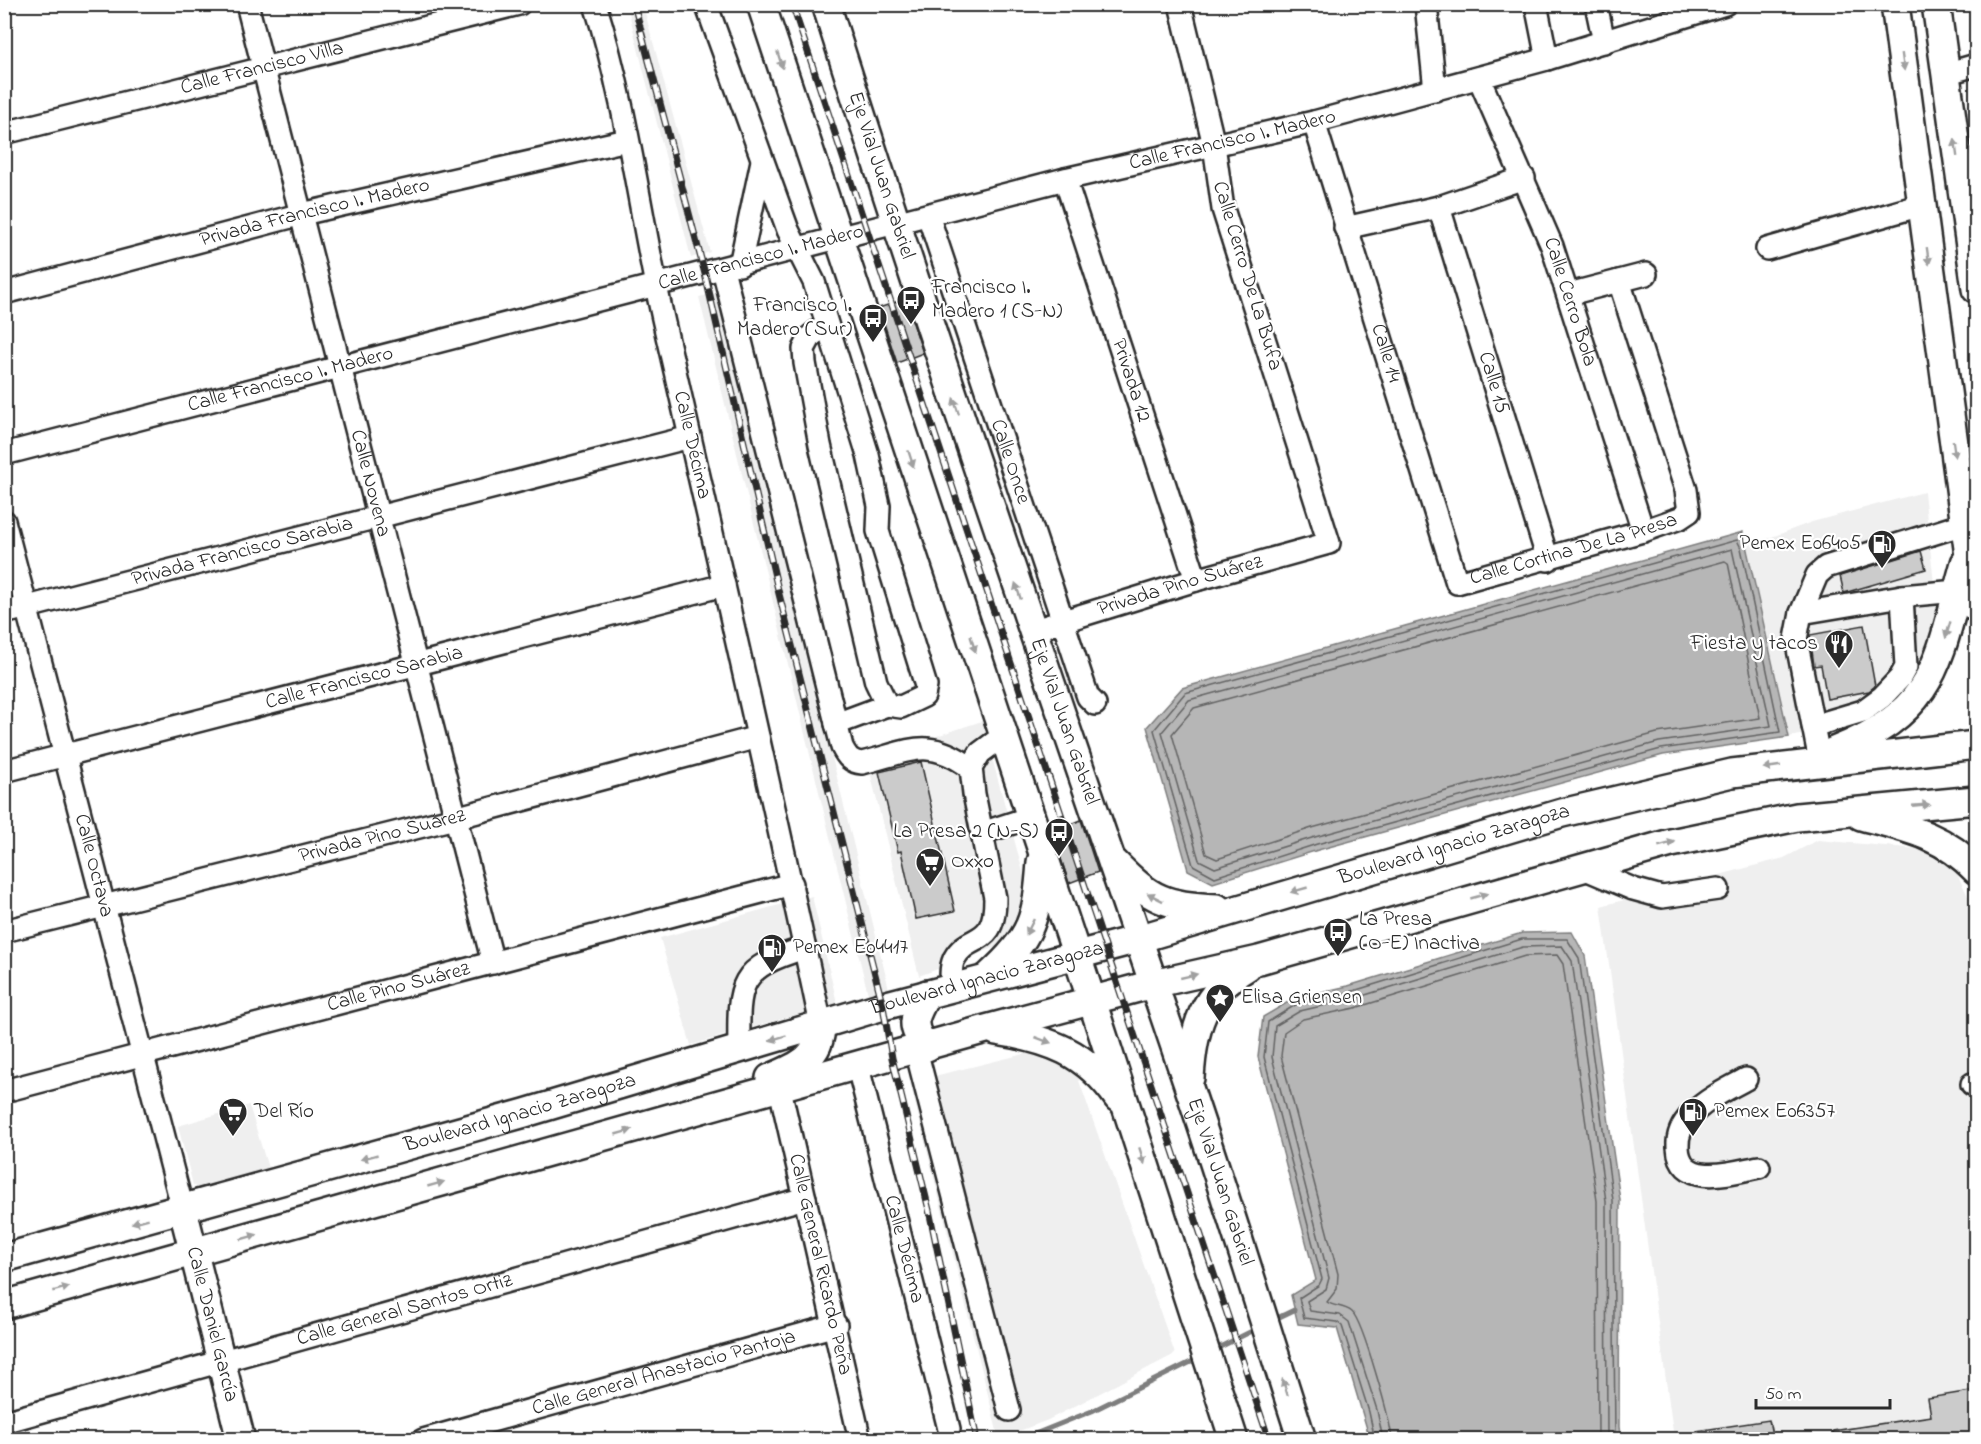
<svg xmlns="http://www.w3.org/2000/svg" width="1981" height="1444" font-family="'Indie Flower',sans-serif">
<rect width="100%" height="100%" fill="#fff"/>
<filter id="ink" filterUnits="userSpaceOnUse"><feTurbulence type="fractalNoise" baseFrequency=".0167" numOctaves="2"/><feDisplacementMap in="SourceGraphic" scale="12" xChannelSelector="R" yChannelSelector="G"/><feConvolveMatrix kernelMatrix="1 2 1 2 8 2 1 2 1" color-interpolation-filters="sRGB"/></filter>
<g filter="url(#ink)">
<path fill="#efefef" d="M627,5H643L710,252L691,258Z
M721,292L755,444L889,989L868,994L699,297Z
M1924,492L1937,611L1927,648L1884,709L1858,724L1789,737L1747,546L1812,522Z
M982,721L1029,894L1025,908L1004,944L919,976L867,759Z
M1818,840L1919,849L1955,870L1970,900L1976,945V1439H1674L1601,906L1784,858Z
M812,896L837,1003L691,1045L660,938Z
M1024,1054H1044L1065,1062L1077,1075L1175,1354L1048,1420L999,1439L910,1082Z
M249,1105L268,1168L199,1188L193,1185L178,1126Z"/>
<path fill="#b6b6b6" stroke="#7e7e7e" stroke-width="1.5" d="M1743,532L1789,737L1663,755L1318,850L1213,883L1188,870L1147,727L1182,688Z
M1572,932L1585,956L1620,1200L1619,1427L1621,1439H1370L1337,1328L1298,1324L1291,1295L1316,1280L1258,1057L1263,1017L1295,998L1348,986L1522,933Z"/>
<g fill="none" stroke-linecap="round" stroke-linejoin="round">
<path stroke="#636363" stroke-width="1.5" d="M1737,540L1741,548L1780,732L1661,749L1317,844L1215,877L1193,865L1154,730L1185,693Z
M1732,549L1771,726L1659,742L1315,837L1215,868L1199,860L1162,732L1189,700Z
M1725,561L1728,563L1760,718L1657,733L1312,828L1217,859L1206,854L1172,734L1194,708Z
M1375,1440L1369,1412L1342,1326L1337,1322L1304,1318L1299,1298L1319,1285L1322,1279L1264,1057L1268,1022L1297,1004L1350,992L1522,939H1567L1579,958L1613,1200L1615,1440
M1383,1440L1377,1410L1349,1322L1340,1315L1310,1311L1307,1301L1326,1289L1329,1278L1272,1057L1275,1026L1300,1011L1352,999L1523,947L1562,946L1572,961L1606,1201L1607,1440
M1392,1440C1391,1422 1363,1322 1352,1312C1344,1305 1334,1307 1327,1302L1337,1289L1338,1274L1281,1056L1284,1032L1303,1019L1355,1008L1525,956L1557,955L1563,964L1597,1201L1598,1440"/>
<path stroke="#7e7e7e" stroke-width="5" d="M1271,1321L1294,1310
M1212,1351L1258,1328
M1020,1440L1092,1411L1199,1358"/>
</g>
<path fill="#cbcbcb" stroke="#2b2b2b" stroke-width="1.5" d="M905,299L923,353L897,363L879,308Z
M1921,551L1926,569L1844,593L1840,576Z
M1864,625L1875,686L1869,691L1827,699L1821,665L1814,666L1810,635Z
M921,762L955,911L916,919L901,851L898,852L879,772Z
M1081,820L1098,872L1069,883L1052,832Z
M1977,1390V1440H1833V1431L1931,1416L1928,1398Z
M1769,1420L1773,1440H1697V1431Z"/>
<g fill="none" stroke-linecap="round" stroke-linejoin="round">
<g stroke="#2b2b2b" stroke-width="26">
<g id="minor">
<path id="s1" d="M247,4L493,963"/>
<path id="s2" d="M595,4C628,108 640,217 664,323C717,556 772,790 821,1025"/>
<path d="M706,4L788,230L814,282L868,455L879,506L878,531L926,686L924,696L901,707L887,705L876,682L820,445L805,363L804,349L811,336L827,324"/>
<path d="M1426,4L1435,90"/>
<path d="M1536,4L1547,59"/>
<path d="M1596,4L1604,42"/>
<path d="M1945,74L1976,65"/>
<path id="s3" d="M1479,78L1552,246L1643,531"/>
<path id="s4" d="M1314,122L1457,583L1643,531L1680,518L1689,512L1686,490L1619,281"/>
<path id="s5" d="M4,133L519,4"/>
<path id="s6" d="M1065,179L1196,580"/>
<path id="s7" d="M1439,207L1548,560"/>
<path id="s8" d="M928,215L1088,697L1095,704"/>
<path d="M1345,228L1439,207L1524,178"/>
<path d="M1767,249L1922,205"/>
<path d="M740,265L762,161"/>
<path d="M723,269L842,747C847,757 851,762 862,763C911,751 928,736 971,768"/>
<path id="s9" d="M4,293L302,214L627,140"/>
<path d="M1569,294L1646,274"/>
<path id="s10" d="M4,454L1065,179L1314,122L1547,59L1725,4"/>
<path id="s11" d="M4,521L183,1210"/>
<path id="s12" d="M4,613L690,437"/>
<path d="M1801,613L1902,596"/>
<path id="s13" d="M1031,631L1196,580L1329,543L1223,209L1214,145L1180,4"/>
<path d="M836,724L887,705"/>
<path d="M1813,726L1863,711L1882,697L1900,678L1906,667L1902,596L1957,591"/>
<path d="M1819,756L1796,639L1801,613L1817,575L1826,567L1964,524"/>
<path id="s14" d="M4,771L724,585"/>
<path d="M982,833L1031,817"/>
<path d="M1581,867L1633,889L1662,897L1718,889"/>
<path id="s15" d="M4,931L455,818L758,737"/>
<path d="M952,987C951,978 950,968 954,959C969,931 995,950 995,898L974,794L971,768L980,753L1003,736"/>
<path d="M739,1049C738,982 738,968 805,948"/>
<path d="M916,1050L1009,1410"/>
<path id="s16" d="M858,1067L949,1429"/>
<path d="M1746,1079C1727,1089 1707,1099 1692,1114C1683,1123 1677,1134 1678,1147C1680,1189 1733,1172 1759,1167"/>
<path d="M1972,1084L1976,1083"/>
<path id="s17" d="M780,1089L860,1440"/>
<path id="s18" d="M4,1091L792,884"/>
<path id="s19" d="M4,1422L805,1198"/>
<path id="s20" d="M423,1440L836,1325"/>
</g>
</g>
<g stroke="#2b2b2b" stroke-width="32">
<g id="major">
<path d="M761,4L1092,1001L1234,1440"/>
<path id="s21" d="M826,4C940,367 1066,725 1188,1085C1228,1202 1264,1322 1302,1440"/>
<path d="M1895,4L1976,608"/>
<path d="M1936,4L1976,289"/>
<path d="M1834,751C1939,710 1938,659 1965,563"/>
<path d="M1861,816C1907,828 1943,835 1976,870"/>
<path d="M1114,862C1152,901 1164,905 1217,908"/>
<path d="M990,975C1032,937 1037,919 1041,862"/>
<path d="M927,994C914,1017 908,1026 927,1047"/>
<path d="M996,1031C1049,1039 1086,1052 1118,1098"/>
<path d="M770,1078C797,1067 821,1058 821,1025"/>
<path d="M1190,1078C1193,1028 1202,994 1247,967"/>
<path id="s22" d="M183,1210L241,1440"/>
<path id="s23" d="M4,1258L525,1113L883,1006L1138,939L1562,813L1732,773L1976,745"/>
<path d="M4,1305L986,1029L1153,984L1259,960L1671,843L1797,817L1976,800"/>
</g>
</g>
<use href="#minor" stroke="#fff" stroke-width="21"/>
<use href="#major" stroke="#fff" stroke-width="27"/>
<g stroke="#2b2b2b" stroke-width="7">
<path id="rail" d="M634,4L705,274L779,594L883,1006L892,1058L929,1210L977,1440
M792,4L1269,1440"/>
</g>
<use href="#rail" stroke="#fff" stroke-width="4.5" stroke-dasharray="14" stroke-linecap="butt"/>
</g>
<defs><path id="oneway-solid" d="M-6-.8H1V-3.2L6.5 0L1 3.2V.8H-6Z" transform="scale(1.5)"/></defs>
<g fill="#a0a0a0">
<use href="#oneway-solid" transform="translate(780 60) rotate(72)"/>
<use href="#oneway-solid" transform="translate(1903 62) rotate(82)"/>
<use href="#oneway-solid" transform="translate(1956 148) rotate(-98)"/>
<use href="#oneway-solid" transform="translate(1928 256) rotate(82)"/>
<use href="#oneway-solid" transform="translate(956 406) rotate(-109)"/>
<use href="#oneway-solid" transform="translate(1954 449) rotate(82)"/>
<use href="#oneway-solid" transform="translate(911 459) rotate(72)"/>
<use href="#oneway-solid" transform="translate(1018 591) rotate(-109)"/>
<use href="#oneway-solid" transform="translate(1948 630) rotate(106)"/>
<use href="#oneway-solid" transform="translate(973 644) rotate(72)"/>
<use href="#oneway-solid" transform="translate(1772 767) rotate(172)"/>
<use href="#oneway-solid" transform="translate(1921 805) rotate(-5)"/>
<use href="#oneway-solid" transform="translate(1667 844) rotate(-15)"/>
<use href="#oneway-solid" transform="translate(1299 890) rotate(164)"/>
<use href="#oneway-solid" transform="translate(1479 896) rotate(-16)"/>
<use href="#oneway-solid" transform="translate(1155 897) rotate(-153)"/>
<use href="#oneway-solid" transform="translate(1030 927) rotate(116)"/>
<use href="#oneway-solid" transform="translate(1189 976) rotate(-13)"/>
<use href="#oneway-solid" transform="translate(778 1038) rotate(163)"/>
<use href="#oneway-solid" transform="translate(1043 1040) rotate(20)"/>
<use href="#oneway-solid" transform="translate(624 1132) rotate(-16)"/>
<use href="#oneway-solid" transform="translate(1142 1156) rotate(72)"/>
<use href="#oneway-solid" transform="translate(369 1157) rotate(164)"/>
<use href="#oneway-solid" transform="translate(436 1184) rotate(-16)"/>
<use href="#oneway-solid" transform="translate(140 1221) rotate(165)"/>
<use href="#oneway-solid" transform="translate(249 1237) rotate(-16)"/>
<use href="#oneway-solid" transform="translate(61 1289) rotate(-15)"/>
<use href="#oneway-solid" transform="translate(1285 1387) rotate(-108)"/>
</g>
</g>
<defs>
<g id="bus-pin" transform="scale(1.5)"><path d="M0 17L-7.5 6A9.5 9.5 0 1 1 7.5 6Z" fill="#2b2b2b" stroke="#fff"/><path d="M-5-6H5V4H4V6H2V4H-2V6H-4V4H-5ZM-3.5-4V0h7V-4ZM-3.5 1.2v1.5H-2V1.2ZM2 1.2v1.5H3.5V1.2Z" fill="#fff"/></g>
<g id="fuel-pin" transform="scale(1.5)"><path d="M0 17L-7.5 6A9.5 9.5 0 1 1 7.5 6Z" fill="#2b2b2b" stroke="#fff"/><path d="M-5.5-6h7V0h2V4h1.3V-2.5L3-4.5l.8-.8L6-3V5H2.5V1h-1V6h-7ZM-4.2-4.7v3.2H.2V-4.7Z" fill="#fff"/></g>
<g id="restaurant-pin" transform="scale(1.5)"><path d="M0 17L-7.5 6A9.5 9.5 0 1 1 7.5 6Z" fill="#2b2b2b" stroke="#fff"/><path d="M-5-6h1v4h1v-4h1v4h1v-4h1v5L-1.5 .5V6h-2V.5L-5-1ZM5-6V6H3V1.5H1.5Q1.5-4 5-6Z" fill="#fff"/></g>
<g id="supermarket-pin" transform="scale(1.5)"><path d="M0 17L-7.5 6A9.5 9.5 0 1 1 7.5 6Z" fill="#2b2b2b" stroke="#fff"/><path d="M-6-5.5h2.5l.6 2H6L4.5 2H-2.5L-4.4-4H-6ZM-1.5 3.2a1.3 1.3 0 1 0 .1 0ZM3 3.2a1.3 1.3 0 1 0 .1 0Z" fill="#fff"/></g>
<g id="sight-pin" transform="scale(1.5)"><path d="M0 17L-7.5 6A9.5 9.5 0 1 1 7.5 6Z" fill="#2b2b2b" stroke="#fff"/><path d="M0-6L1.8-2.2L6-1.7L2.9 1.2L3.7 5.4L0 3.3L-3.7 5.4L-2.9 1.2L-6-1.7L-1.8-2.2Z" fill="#fff"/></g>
</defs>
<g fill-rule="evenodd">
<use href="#bus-pin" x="911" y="300"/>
<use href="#bus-pin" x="873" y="318"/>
<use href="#fuel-pin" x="1882" y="544"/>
<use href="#restaurant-pin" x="1839" y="644"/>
<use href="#bus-pin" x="1059" y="832"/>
<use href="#supermarket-pin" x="930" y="862"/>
<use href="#bus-pin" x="1338" y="932"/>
<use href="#fuel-pin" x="772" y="948"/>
<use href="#sight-pin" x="1220" y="998"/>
<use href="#supermarket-pin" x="233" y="1112"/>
<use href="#fuel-pin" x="1693" y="1112"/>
</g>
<g text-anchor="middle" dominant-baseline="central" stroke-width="4.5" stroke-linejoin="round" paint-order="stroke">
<g font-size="21" fill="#2b2b2b" stroke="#fff">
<text stroke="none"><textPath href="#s5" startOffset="266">Calle Francisco Villa</textPath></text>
<text stroke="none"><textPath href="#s10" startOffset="1268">Calle Francisco I. Madero</textPath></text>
<text stroke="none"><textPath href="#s21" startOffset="180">Eje Vial Juan Gabriel</textPath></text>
<text stroke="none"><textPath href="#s9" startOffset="321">Privada Francisco I. Madero</textPath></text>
<text stroke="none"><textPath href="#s10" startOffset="782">Calle Francisco I. Madero</textPath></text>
<text transform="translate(1247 276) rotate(73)">Calle Cerro De La Bufa</text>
<text stroke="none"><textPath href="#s3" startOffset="242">Calle Cerro Bola</textPath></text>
<text stroke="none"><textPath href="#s4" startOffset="242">Calle 14</textPath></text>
<text stroke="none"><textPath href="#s10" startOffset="296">Calle Francisco I. Madero</textPath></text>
<text stroke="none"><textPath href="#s6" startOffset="212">Privada 12</textPath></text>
<text stroke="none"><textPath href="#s7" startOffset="184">Calle 15</textPath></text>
<text stroke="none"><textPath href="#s2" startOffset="452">Calle Décima</textPath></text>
<text stroke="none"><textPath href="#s8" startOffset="260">Calle Once</textPath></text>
<text stroke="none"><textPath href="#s1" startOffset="495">Calle Novena</textPath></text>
<text stroke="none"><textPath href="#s4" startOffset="604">Calle Cortina De La Presa</textPath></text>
<text stroke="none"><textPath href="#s12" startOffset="246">Privada Francisco Sarabia</textPath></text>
<text stroke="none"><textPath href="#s13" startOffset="156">Privada Pino Suárez</textPath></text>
<text stroke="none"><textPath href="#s14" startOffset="372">Calle Francisco Sarabia</textPath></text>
<text stroke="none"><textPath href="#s21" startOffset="756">Eje Vial Juan Gabriel</textPath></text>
<text stroke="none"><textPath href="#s15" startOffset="390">Privada Pino Suárez</textPath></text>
<text stroke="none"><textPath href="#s23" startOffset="1508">Boulevard Ignacio Zaragoza</textPath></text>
<text stroke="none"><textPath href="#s11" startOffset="356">Calle Octava</textPath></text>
<text stroke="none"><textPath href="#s23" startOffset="1022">Boulevard Ignacio Zaragoza</textPath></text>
<text stroke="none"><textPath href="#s18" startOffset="408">Calle Pino Suárez</textPath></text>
<text stroke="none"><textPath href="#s23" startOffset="536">Boulevard Ignacio Zaragoza</textPath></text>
<text stroke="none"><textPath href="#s21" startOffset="1242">Eje Vial Juan Gabriel</textPath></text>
<text stroke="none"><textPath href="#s16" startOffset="188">Calle Décima</textPath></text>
<text stroke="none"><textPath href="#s17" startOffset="180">Calle General Ricardo Peña</textPath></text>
<text stroke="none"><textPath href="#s19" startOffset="416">Calle General Santos Ortiz</textPath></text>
<text stroke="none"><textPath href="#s22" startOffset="118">Calle Daniel García</textPath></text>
<text stroke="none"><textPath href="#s20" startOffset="250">Calle General Anastacio Pantoja</textPath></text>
</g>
<g font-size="21" fill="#2b2b2b" stroke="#fff" text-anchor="start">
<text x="932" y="288">Francisco I.<tspan x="932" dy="24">Madero 1 (S-N)</tspan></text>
<text x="852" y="306" text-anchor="end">Francisco I.<tspan x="852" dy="24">Madero (Sur)</tspan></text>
<text x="1861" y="544" text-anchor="end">Pemex E06405</text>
<text x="1818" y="644" text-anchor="end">Fiesta y tacos</text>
<text x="1038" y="832" text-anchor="end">La Presa 2 (N-S)</text>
<text x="951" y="862">Oxxo</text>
<text x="1359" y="920">La Presa<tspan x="1359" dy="24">(O-E) Inactiva</tspan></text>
<text x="793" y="948">Pemex E04417</text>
<text x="1241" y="998">Elisa Griensen</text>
<text x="254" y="1112">Del Río</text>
<text x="1714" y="1112">Pemex E06357</text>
</g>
</g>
<rect width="1981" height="1444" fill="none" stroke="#fff" stroke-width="24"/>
<rect x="12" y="12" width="1957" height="1420" fill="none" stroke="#2b2b2b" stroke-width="2" filter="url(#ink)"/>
<path d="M1756 1399v9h134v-9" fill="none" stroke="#2b2b2b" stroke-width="3"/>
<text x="1765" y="1399" font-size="18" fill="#2b2b2b" stroke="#ffffff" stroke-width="4.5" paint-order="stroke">50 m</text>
</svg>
